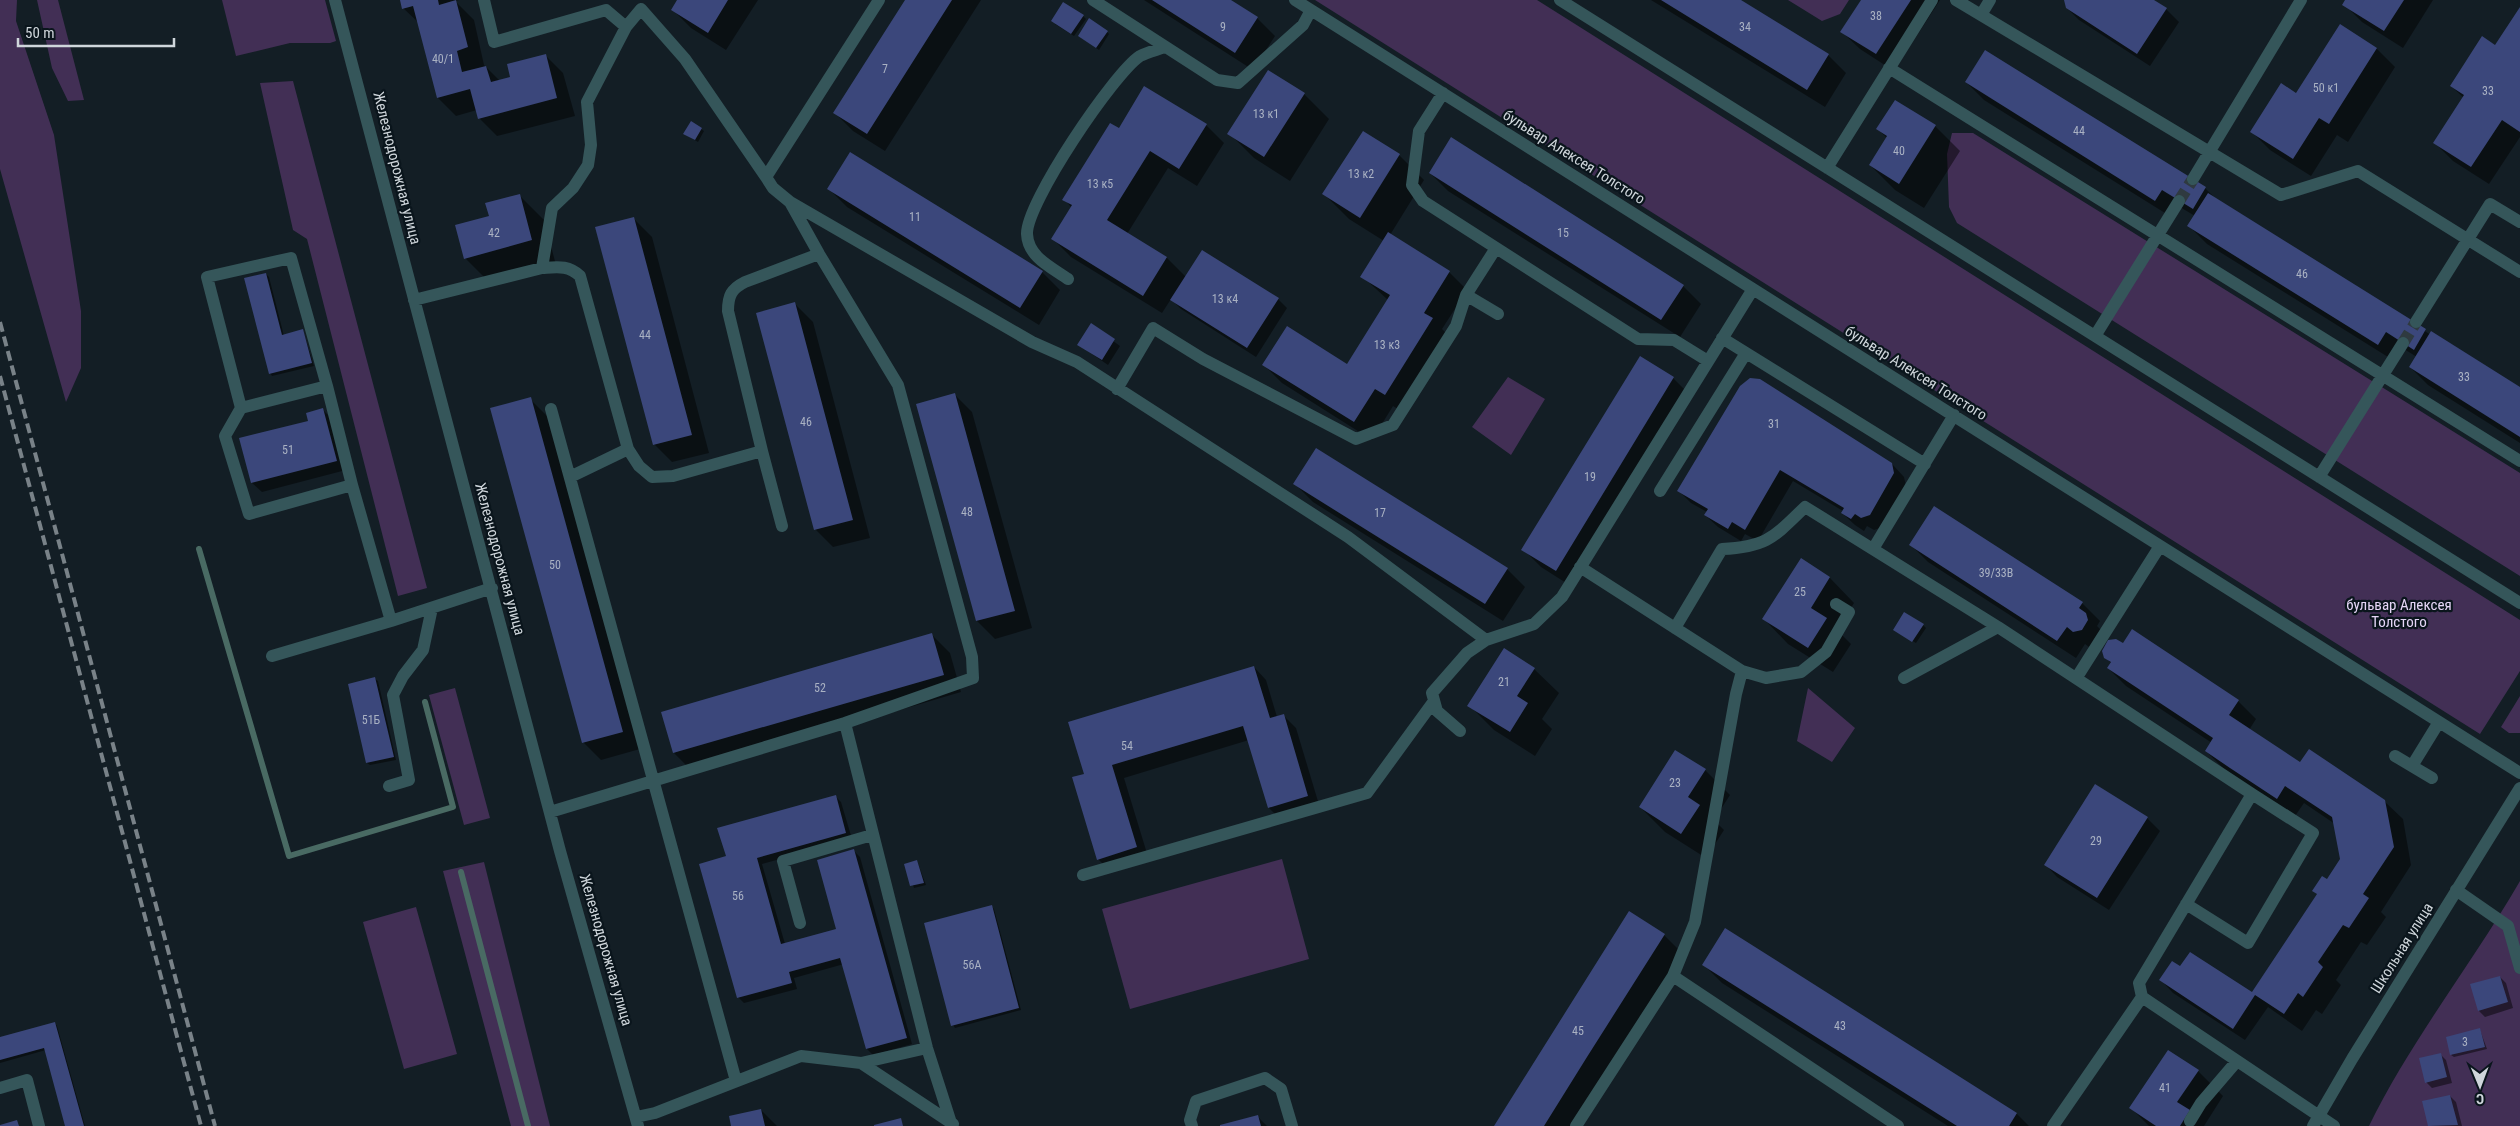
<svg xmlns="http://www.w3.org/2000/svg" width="2520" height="1126" font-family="'Roboto Condensed',sans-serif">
<rect width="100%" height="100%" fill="#131e25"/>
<path fill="#422f55" d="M0,0H17L16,21L54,135L81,311V368L66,402L0,169Z
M37,0H58L84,100L68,101L52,68Z
M222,0H325L336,41L330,43H290L236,56Z
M1315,0H1537L2520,620V671L2480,734Z
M1788,0H1849L1840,14L1822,21Z
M293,81L427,588L398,596L307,239L293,230L260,83Z
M1952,133H1973L2520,473V576L1957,223L1949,207L1947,154Z
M1508,377L1545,399L1511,455L1472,427Z
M455,688L490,818L464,825L429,695Z
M1808,688L1855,728L1832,762L1797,741Z
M2520,696V733H2509L2501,727Z
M1282,859L1309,959L1130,1009L1102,909Z
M484,862L550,1126H511L443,871Z
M2520,881V1126H2369C2411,1040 2472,964 2520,881Z
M416,907L457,1054L404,1069L363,922Z"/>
<path fill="#0007" d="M401,0H459L455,1L474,20L484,65L500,81L512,78L545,55L563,73L575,116L497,136L479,118L477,110L456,116L438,98L419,23L403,8Z
M679,0H758L726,50L691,28L673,10Z
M906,0H981L885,151L853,131L835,113Z
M1144,0H1228L1257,18L1275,36L1253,70Z
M1651,0H1738L1828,55L1846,73L1825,107Z
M1862,0H1940L1894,71L1860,49L1842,32Z
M2065,0H2152L2166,9L2179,22L2150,66L2079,20L2067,8Z
M2347,0H2433L2403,48L2362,22L2344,4Z
M2520,9V137L2489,184L2453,161L2435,143L2464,98L2451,86L2496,47Z
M1083,16L1086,19L1074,36L1055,24Z
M2340,26L2377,49L2395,67L2348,142L2337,135L2311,176L2270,150L2252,132L2297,94Z
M1107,32L1109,34L1099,50L1082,38Z
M1268,72L1304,94L1329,119L1290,181L1254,158L1229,133Z
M1966,82L2205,188L2216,199L2431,335L2520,388V443L2428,385L2410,367L2417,357L2404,349L2396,362L2207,244L2189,226L2195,216L2180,207L2173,218L1984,100Z
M1206,125L1224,143L1197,186L1168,168L1127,234L1167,258L1186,277L1278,299L1287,308L1256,357L1181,309L1171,299L1162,313L1071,257L1053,239L1072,208L1064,199L1119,130Z
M1935,126L1960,151L1924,208L1895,190L1870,165L1887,138L1878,129Z
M701,129L704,131L698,142L688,136Z
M1363,132L1399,155L1424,180L1390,235L1449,272L1467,290L1442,329L1450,337L1403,412L1393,406L1372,440L1282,383L1264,365H1347L1388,300L1362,276L1384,241L1349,219L1324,194Z
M851,154L1042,272L1060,290L1039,325L847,207L829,189Z
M1430,173L1683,286L1701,304L1680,337L1448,191Z
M519,195L544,220L556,265L490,283L465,258L490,216Z
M634,219L652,237L709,453L672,462L654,444Z
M266,274L269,277L284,336L303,331L314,366L272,376L270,373Z
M795,304L813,322L870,538L833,547L815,529Z
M1091,325L1120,346L1108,365L1079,345Z
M1640,358L1673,378L1691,396L1574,588L1541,567L1523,549Z
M1741,386L1892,464L1904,477L1906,486L1883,527L1874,530L1867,526L1864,531L1855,525L1842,513L1843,511L1793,481L1758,541L1745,534L1741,541L1718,527L1705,515L1707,512L1691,503L1679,491Z
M954,394L972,412L1032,628L995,639L977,621Z
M530,399L548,417L640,749L601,760L583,742Z
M323,410L332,419L346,470L262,492L252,483L241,439L309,422Z
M1295,484L1507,569L1525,587L1503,621L1313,502Z
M1910,544L2082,603L2100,621L2097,626L2103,632L2092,649L2085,644L2076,658L1928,562Z
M1801,560L1830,578L1854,603L1837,630L1851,644L1833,672L1788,644L1764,619Z
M1923,625L1926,628L1916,643L1897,632Z
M932,635L950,653L961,692L692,771L674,753Z
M2105,657L2238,701L2256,719L2249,730L2300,764L2384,801L2403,819L2411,865L2381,912L2386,917L2367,945L2361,942L2336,980L2341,985L2322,1014L2316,1010L2302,1031L2268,1007L2245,1040L2173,993L2161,980L2181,968L2252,994L2318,895L2314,891L2327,881L2341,860L2335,824L2304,803L2295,816L2224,769L2206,751L2212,743L2126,686L2108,668L2111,663Z
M1254,667L1266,680L1277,717L1283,715L1296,728L1320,808L1281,820L1269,808L1249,740L1124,778L1149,860L1110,871L1098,859L1086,775Z
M1534,669L1559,693L1542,719L1552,729L1535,756L1494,730L1469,705Z
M375,679L378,681L396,760L370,765L367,763L350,685Z
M1705,770L1730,795L1714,820L1724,830L1706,858L1665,832L1640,807Z
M2096,785L2147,818L2160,831L2109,910L2057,877L2045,864Z
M835,796L841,802L852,839L762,864L785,944L838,930L854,851L860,857L912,1044L873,1055L867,1049L844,964L794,978L797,989L744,1003L738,997L727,857Z
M917,861L926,885L914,888L906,865Z
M991,906L994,909L1021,1010L955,1028L953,1025Z
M1726,930L2017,1114L2029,1126H1948L1722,983L1704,965Z
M1664,935L1682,953L1573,1126H1495Z
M2500,977L2506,983L2513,1008L2485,1017L2479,1011L2472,985Z
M55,1023L57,1026L85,1126H66L46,1050L0,1063V1039Z
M2480,1030L2487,1049L2454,1057L2451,1055Z
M2440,1054L2446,1060L2452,1083L2432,1088L2426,1082Z
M2198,1071L2223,1096L2204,1126H2149L2131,1108Z
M2450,1096L2456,1102L2462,1126H2430L2424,1102Z
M761,1110L777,1126H732Z
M1258,1117L1267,1126H1224Z"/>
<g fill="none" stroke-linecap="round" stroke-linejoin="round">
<path stroke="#496a63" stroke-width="6" d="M199,549L289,856L453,807L425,702
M461,872L528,1126"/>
</g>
<path fill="#3b477b" d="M400,0H438L439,5L456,0L468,47L457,51L462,72L486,66L491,82L510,77L507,64L546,54L557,98L478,119L470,89L437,98L413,6L402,9Z
M677,0H728L708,33L671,10Z
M905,0H952L867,134L833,113Z
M1152,0H1231L1258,17L1235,53Z
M1661,0H1741L1829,54L1807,90Z
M1861,0H1911L1876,54L1840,32Z
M2064,0H2154L2167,8L2137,54L2066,8Z
M2345,0H2404L2384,31L2342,5Z
M1063,2L1084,15L1071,34L1051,21Z
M2520,7V132L2502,120L2471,167L2433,143L2464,95L2450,86L2482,36L2495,45Z
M1089,18L1108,31L1096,48L1078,36Z
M2340,24L2377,48L2329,124L2319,118L2293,159L2250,132L2281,83L2296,93Z
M1985,50L2206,187L2193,209L2162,190L2155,201L1965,82Z
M1268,70L1305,93L1264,157L1227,134Z
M1144,86L1207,124L1179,169L1150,151L1107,220L1167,257L1143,296L1051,239L1072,205L1062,200L1110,123L1119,128Z
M1895,100L1936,125L1899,184L1869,165L1887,136L1876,129Z
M691,121L702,128L695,140L683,134Z
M1363,131L1400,154L1360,218L1322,194Z
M1451,137L1684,285L1661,320L1429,173Z
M850,152L1043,271L1020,308L827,189Z
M2208,193L2426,329L2414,350L2386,332L2378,345L2187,226Z
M520,194L532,240L464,259L455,225L489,216L485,203Z
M634,217L692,435L653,445L595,227Z
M1388,232L1450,271L1424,313L1433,318L1385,395L1375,389L1354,422L1262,365L1287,326L1347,364L1390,295L1360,277Z
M1202,250L1279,298L1247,348L1170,300Z
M266,273L282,335L303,329L312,363L269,374L244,278Z
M795,302L853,520L814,530L756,313Z
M1091,323L1115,339L1102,360L1077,345Z
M2431,331L2520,387V437L2409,367Z
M1640,356L1674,377L1556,571L1521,550Z
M1750,378L1760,379L1892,463L1894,473L1870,515L1861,518L1855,514L1851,519L1841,513L1844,508L1780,470L1745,530L1732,522L1728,529L1704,515L1708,509L1677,491L1740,386Z
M955,393L1015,611L976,621L916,404Z
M531,397L623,732L582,743L490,408Z
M323,408L337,461L251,483L239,438L308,421L306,413Z
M1316,448L1508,568L1485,604L1293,484Z
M1934,506L2083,602L2079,608L2086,613L2088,620L2082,630L2073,632L2067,627L2057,641L1909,545Z
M1801,558L1830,577L1811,608L1827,618L1808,648L1762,619Z
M1904,612L1924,624L1912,642L1893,630Z
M2132,629L2239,700L2229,715L2300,762L2309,749L2385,800L2394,847L2363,894L2369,898L2349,928L2343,925L2318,962L2323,967L2303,997L2298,993L2284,1014L2255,995L2233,1029L2159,980L2172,961L2180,966L2190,952L2252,992L2317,894L2312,891L2322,876L2327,879L2340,859L2332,817L2285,786L2277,799L2230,768L2205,751L2213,738L2107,668L2111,662L2104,658L2102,651L2108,640L2116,639L2123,643Z
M932,633L944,675L673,753L661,712Z
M1504,648L1535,668L1517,696L1528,703L1510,732L1467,706Z
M1254,666L1270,718L1284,714L1308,796L1268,808L1243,726L1112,765L1137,847L1097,860L1072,777L1084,774L1068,722Z
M375,677L394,757L366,763L348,684Z
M1675,750L1706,769L1688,797L1700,805L1681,834L1639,807Z
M2095,784L2148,817L2097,898L2044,865Z
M836,795L846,833L757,858L781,944L836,929L817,860L854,849L907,1038L866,1049L840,958L789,972L792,983L737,998L699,864L726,856L717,828Z
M917,860L924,883L910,886L904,864Z
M992,905L1019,1008L951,1026L924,923Z
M1629,911L1665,934L1587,1057L1544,1126H1494Z
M1725,928L2017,1113L2009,1126H1957L1702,965Z
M2500,976L2508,1002L2478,1011L2470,984Z
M55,1022L84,1126H65L44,1048L0,1060V1037Z
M2480,1028L2485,1047L2450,1055L2446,1037Z
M2168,1050L2199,1070L2177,1102L2190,1110L2180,1126H2156L2129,1108Z
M2441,1053L2447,1077L2425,1083L2419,1058Z
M2450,1095L2458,1125L2428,1126L2422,1101Z
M761,1109L765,1126H731L729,1116Z
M1258,1115L1261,1126H1220V1125Z
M901,1118L903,1126H874V1125Z
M17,1120L19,1126H0V1125Z"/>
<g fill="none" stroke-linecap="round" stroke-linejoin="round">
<path stroke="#2f3a40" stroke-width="12" stroke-dasharray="12 6" stroke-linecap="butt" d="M2179,201L2193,179
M2403,343L2416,322"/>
<path stroke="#35565a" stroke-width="12" d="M335,0L560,851L638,1126
M484,0L494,42L606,10L626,27
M879,0L766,177L773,188L790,202L1032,342L1077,362L1348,537L1486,640L1534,624L1562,597L1753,289
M1093,0L1217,80L1238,83L1303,25L1311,10
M1295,0L2520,773
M1560,0L2520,603
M1956,0L2281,195L2358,171L2520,272
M1981,15L1990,0
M1889,68L2520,461
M1443,93L1419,131L1412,185L1423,201L1638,339L1674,340L1708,361
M1827,168L1932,0
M2193,179L2301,0
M542,268L552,208L573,188L588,165L591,145L587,102L626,27L641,9L685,59L766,177
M1068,279C1051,267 1028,257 1027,234C1026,203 1114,73 1140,56C1148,52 1157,50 1165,47
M1466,295L1498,314
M414,300L542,268C558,267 568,265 580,276L628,449L639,466L652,477L673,476L762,451L728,311C728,296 731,289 745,282L819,254
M2416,322L2490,204L2520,222
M2095,336L2179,201
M1722,338L1925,464
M327,386L291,258L207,277L241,408L225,436L249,514L352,485
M1117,389L1153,328L1203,359L1356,439L1393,425L1456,326L1466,295L1496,248
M241,408L327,386L352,485L391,621L492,588
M551,409L736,1081
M762,451L782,526
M570,477L628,449
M2319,477L2403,343
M1660,491L1746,353
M1873,549L1954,415
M1580,567L1742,671L1736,694L1695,922L1673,976
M1675,628L1722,549C1767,547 1774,537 1805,507L1998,627
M272,656L391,621
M1742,671L1766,678L1801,672L1826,652L1849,612L1836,604
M2077,677L2160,546
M1904,678L1998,627L2252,794L2139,983L2142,997
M845,723L927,1048L952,1126
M1460,731L1437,711L1432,693L1467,653L1486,640
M2395,756L2432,778
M2412,766L2439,722
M389,786L409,780L393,695L403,676L423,650L432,608
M550,812L845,723L973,678L972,657L898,385L819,254L790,202
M1083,875L1367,793L1434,701
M2456,890L2508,926L2520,968
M2186,904L2248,943L2313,833L2252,794
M800,923L783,861L872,835
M861,1063L953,1124
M0,1088L27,1080L39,1126
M636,1117L655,1113L801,1056L861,1063L927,1048
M2190,1121L2201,1103L2237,1061
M1192,1126L1190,1120L1196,1101L1265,1078L1281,1089L1292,1126
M1576,1126L1673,976L1898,1126
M2053,1126L2142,997L2334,1126
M2313,1126L2352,1059L2520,788"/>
<path stroke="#798288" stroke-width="4" stroke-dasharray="10 5" stroke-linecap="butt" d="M0,322L215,1126
M0,376L201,1126"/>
</g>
<g text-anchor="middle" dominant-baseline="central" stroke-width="4.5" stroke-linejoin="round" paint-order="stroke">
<g font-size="12" fill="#aab2c3">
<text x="1876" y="16">38</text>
<text x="1223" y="27">9</text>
<text x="1745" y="27">34</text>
<text x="443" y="59">40/1</text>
<text x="885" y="69">7</text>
<text x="2326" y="88">50 к1</text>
<text x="2488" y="91">33</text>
<text x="1266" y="114">13 к1</text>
<text x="2079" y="131">44</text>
<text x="1899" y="151">40</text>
<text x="1361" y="174">13 к2</text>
<text x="1100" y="184">13 к5</text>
<text x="915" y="217">11</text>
<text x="494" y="233">42</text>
<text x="1563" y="233">15</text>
<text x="2302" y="274">46</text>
<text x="1225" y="299">13 к4</text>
<text x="645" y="335">44</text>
<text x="1387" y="345">13 к3</text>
<text x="2464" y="377">33</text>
<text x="806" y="422">46</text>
<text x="1774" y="424">31</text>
<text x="288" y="450">51</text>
<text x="1590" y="477">19</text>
<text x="967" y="512">48</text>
<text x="1380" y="513">17</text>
<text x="555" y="565">50</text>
<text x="1996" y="573">39/33В</text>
<text x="1800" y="592">25</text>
<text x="1504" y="682">21</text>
<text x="820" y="688">52</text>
<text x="371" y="720">51Б</text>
<text x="1127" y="746">54</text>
<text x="1675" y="783">23</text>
<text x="2096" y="841">29</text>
<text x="738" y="896">56</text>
<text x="972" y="965">56А</text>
<text x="1840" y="1026">43</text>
<text x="1578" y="1031">45</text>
<text x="2465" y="1042">3</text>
<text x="2165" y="1088">41</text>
</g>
<g font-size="15" fill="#cfd6db" stroke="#0a151c">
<text transform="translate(1574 157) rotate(32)">бульвар Алексея Толстого</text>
<text transform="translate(397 168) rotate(76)">Железнодорожная улица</text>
<text transform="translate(1916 373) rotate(32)">бульвар Алексея Толстого</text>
<text transform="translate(500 559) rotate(75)">Железнодорожная улица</text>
<text transform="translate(2402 948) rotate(-58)">Школьная улица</text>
<text transform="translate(606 950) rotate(74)">Железнодорожная улица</text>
</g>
<g font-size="15" fill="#e5d6f7" stroke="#0a151c">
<text x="2399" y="605">бульвар Алексея<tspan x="2399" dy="17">Толстого</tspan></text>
</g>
</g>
<g transform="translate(2480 1086) rotate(179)" stroke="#0a151c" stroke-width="4" paint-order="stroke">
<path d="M0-4L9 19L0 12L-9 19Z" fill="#cfd6db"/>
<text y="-8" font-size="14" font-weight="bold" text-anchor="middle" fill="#cfd6db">С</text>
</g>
<path d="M18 38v8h156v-8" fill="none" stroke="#cfd6db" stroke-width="2.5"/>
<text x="25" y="38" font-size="15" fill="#cfd6db" stroke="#0a151c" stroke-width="4" paint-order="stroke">50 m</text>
</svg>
